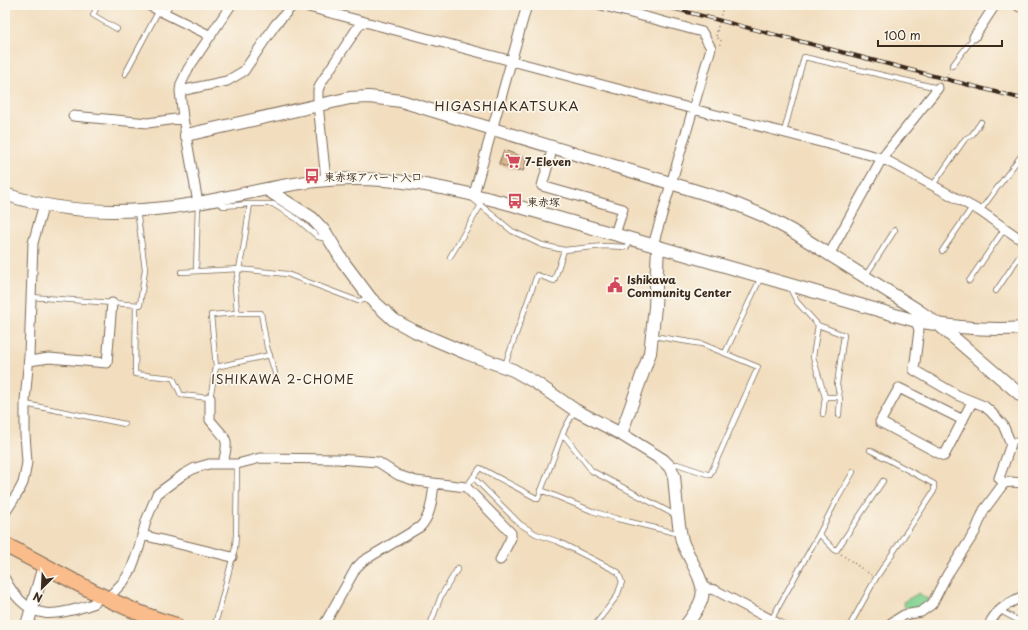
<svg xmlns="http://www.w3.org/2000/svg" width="1028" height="630" font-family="'Playpen Sans','Klee One',sans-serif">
<rect width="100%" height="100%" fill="#fbf7ec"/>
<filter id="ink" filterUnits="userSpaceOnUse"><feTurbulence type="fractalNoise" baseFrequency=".025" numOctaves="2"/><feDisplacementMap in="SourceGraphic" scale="8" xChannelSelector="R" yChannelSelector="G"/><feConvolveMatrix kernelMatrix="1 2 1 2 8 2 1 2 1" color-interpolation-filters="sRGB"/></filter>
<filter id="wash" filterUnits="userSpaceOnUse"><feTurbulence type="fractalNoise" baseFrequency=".012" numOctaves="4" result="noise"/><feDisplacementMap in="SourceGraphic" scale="16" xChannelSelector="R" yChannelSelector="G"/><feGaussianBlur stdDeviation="0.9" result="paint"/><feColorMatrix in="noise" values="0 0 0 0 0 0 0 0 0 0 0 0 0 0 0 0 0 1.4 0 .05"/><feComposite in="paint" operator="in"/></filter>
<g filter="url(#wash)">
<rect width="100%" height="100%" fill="#f2debf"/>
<path fill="#81d191" stroke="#5e7e58" d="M919,593L929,600L920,609L906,610L903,602Z"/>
<g id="blocks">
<path fill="#d2a677" d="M504,150L527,159L523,171L519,169L518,171L499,164Z"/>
</g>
</g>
<g filter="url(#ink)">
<use href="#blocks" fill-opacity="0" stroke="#7b6956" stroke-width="1"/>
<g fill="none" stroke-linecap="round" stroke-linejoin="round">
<g stroke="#7b6956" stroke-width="6">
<path id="service" d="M98,5L93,15L117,29
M165,14L170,5
M952,66L974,37
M125,74L159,10
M784,132L804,57L938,88
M933,185L965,139L972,135L981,122
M473,199L512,231L542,245L564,250L604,246L627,247L630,239
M217,202L223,206L250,204H273L297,219L318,237L327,239
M980,211L1023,153
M942,251L973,206
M450,257L481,205
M196,271L198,204
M181,272L239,269L287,274L358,301L370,299
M866,275L895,230
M969,281L1005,228
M789,286L797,302L818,325L844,335L837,384L840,399L839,415
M996,291L1019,257L1023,254
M31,297L140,305L145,269L137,210
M136,305L135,374L173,378L181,395L210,398L216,367L211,315L237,313L235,287L243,250L250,204
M237,313H261L267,347L275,373
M818,325L813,357L825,397L823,414
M653,336L702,344L758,367L710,475L677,464L670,466
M725,353L761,277
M505,365L537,275L554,281L564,250
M216,367L270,355
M825,397H839
M25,404L125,424
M563,434L592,471L675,515
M1010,442L1016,441L1023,436
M473,477L520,524L536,534L559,542L618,572L622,582L617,596L595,625
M466,487L480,468L538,499L564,430L575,410
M541,490L592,511L618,519L680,534
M819,534L836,551L883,481
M999,610L1023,623
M771,620L819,534L835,503L853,472
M215,625L235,548L236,535L237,464
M430,625L441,596L458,568
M850,625L876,578L934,491V484L870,450"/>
</g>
<g stroke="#7b6956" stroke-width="11">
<path id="minor" d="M148,5L211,36
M301,5L693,109L882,158L980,211L1023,241
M601,5L702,32L711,48L653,245
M974,37L995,5
M180,91L227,81L244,71L275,25L293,5
M73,116L148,123L183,118
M553,147L542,186L623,209L615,234
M326,180L318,104V90L321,83L336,60L362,21
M474,194L527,5
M198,203L183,118L180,91L181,84L188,69L231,5
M829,255L882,158L938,88
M29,361L49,358L107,363L112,303
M210,398V420C226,440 230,436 223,463
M963,420L899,388L880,422L944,456L972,402
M1004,483L1011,482L1023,483
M5,513L19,491L23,483L25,474L27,462L25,434V401L29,356L33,243L44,204
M142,535L232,557
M5,579C12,593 26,611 44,613C54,615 67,611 77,609C89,605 93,606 101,596
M703,588L715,590L781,625
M107,599L124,581L131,570L139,548L146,521L157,494L184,474L195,468L209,464H237L260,458L338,459L378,462L398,475L416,481L466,487L511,533V538L500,560
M324,625L356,568L363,561L420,527C431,516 432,500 434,484
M890,625L891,623L904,615L921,612L932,604L947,575L975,532L984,510L1004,483L999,478L1011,444L1003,425L990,411L984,406L957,395L914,370L919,330L916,321
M989,625C995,610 1009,603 1023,596"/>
</g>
<g stroke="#7b6956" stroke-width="14">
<path id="tertiary" d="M186,135L350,98L369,97L401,101L726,200L762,215L792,231L916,309L939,325L1023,397
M266,189L312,218L325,232L344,263L371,299L394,320L412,330L466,353L513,370L536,383L575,410L621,434
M5,194C59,213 117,214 173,207C221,201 268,186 316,181C385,174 447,187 513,205L916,321C951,327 988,331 1023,328
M658,247L655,307L650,353L621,434L663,460L670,467L674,476C676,497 677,520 682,541C684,547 687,552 690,558C706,590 709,595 686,625
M27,625L44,566"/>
</g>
<g stroke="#7b6956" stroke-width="15">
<path id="secondary" d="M1020,5L1023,6"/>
</g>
<g stroke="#7b6956" stroke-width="17">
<path id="trunk" d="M5,545C62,573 114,608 175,625"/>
</g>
<path stroke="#7b6956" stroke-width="1.5" stroke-dasharray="1 3" stroke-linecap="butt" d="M723,6L724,5
M717,31L716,37L721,40L719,47
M943,81L950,71
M841,554L871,575"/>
<use href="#service" stroke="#fff" stroke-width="4.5"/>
<use href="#minor" stroke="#fff" stroke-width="9"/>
<use href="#tertiary" stroke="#fff" stroke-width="12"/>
<use href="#secondary" stroke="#fde4d0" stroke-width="13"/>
<use href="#trunk" stroke="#f9bc8a" stroke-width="15"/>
<g stroke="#3b2a1e" stroke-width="4">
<path id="rail" d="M660,5L1023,99"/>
</g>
<use href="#rail" stroke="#fbf7ec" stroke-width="2.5" stroke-dasharray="8" stroke-linecap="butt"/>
<path stroke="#7b6956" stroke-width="1.5" stroke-dasharray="1 3" stroke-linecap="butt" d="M717,31L723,6"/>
</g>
</g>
<defs>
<g id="supermarket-bare" transform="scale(1.2)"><path d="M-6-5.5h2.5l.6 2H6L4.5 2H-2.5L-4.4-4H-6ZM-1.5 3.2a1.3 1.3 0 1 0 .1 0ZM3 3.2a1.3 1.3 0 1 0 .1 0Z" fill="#d1495b" stroke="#fbf7ec" stroke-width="2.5" paint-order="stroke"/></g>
<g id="bus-bare" transform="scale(1.2)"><path d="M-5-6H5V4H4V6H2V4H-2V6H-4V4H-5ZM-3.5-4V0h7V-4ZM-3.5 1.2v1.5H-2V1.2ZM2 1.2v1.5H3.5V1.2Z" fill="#d1495b" stroke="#fbf7ec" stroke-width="2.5" paint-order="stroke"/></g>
<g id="civic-bare" transform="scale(1.2)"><path d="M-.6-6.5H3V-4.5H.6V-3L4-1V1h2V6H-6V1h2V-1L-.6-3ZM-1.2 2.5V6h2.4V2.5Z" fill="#d1495b" stroke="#fbf7ec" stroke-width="2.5" paint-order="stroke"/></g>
</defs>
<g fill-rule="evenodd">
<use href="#supermarket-bare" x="513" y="161"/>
<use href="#bus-bare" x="312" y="176"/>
<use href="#bus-bare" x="515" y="201"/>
<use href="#civic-bare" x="615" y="285"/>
</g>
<g text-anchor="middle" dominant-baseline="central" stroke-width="3.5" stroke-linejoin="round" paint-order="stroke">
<g font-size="11" font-weight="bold" fill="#3b2a1e" stroke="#fbf7ec" text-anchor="start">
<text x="525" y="161">7-Eleven</text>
<text x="324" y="176">東赤塚アパート入口</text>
<text x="527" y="201">東赤塚</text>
<text x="627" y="279">Ishikawa<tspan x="627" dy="13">Community Center</tspan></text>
</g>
<g font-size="12" letter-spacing="1" fill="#3b2a1e" stroke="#fbf7ec">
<text x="283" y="379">ISHIKAWA 2-CHOME</text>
</g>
<g font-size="13" letter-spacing="1" fill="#3b2a1e" stroke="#fbf7ec">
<text x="507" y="105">HIGASHIAKATSUKA</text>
</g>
</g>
<rect width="1028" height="630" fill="none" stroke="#fbf7ec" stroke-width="20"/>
<g transform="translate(42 588) rotate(204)" stroke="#fbf7ec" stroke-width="3" paint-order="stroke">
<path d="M0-3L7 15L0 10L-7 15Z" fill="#3b2a1e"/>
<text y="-6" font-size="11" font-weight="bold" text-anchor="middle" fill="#3b2a1e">N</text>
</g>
<path d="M878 40v6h124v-6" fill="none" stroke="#3b2a1e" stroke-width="2"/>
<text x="884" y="40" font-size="12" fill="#3b2a1e" stroke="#fbf7ec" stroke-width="3" paint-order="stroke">100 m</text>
</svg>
